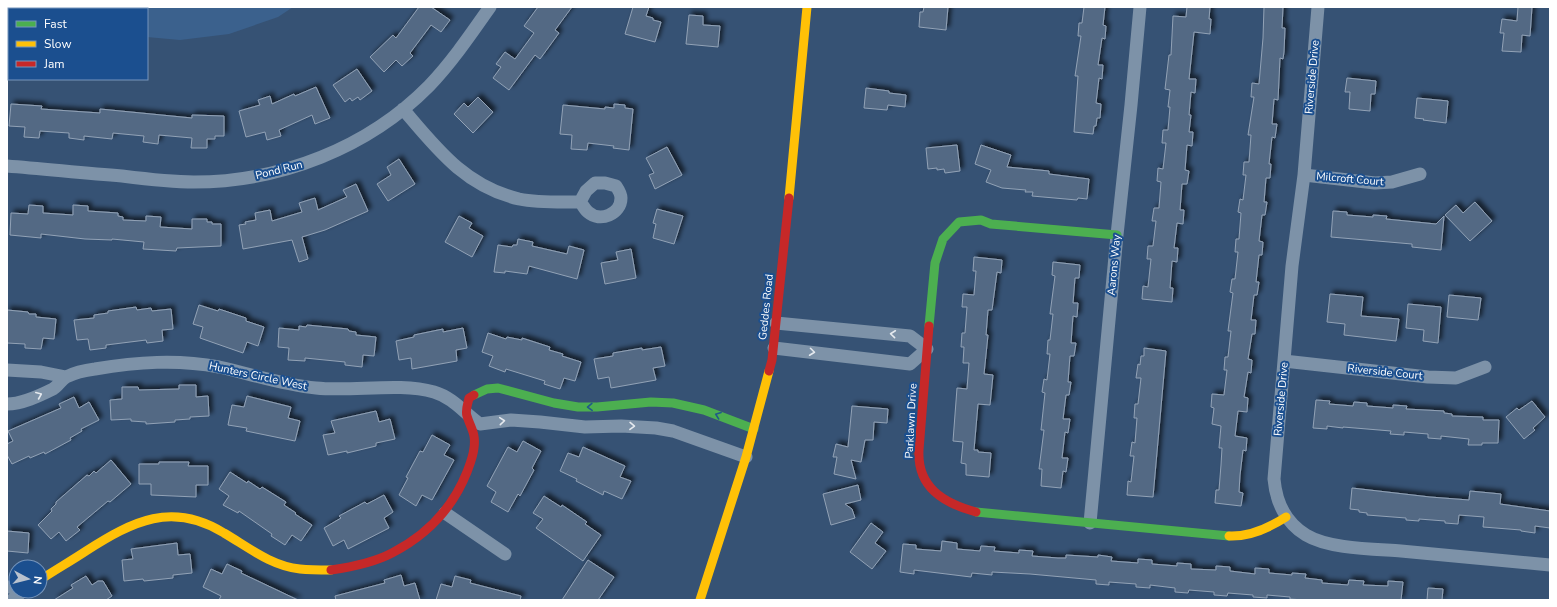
<svg xmlns="http://www.w3.org/2000/svg" width="1557" height="607" font-family="'Nunito Sans',sans-serif">
<defs>
<filter id="shadow"><feDropShadow dx="3.5" dy="-3.5" stdDeviation="2" flood-color="#0009"/></filter>
</defs>
<rect width="100%" height="100%" fill="#365274"/>
<path fill="#3b618d" d="M7,7H293L278,17L229,34L180,40L147,37V9H9V27H7Z"/>
<path fill="#526984" stroke="#92a2b6" filter="url(#shadow)" d="M419,7H431L450,20L441,32L431,25L410,53L413,56L402,66L396,60L384,72L370,57L393,35L396,38Z
M538,7H572L555,30L559,33L540,59L535,55L509,90L493,78L501,67L496,64L505,52L515,59L534,33L524,26Z
M633,7H649L646,16L653,18V20L661,22L655,42L625,34Z
M924,7H948L946,30L919,27L920,12H923Z
M1084,7H1105L1103,25L1106,26L1105,39L1102,38L1098,65H1103L1102,79L1099,78L1096,103L1101,104L1100,118H1097L1096,126H1094L1093,134L1074,132L1078,76H1075L1081,36H1078L1079,23H1082Z
M1187,7H1210L1209,19H1211L1210,34L1194,32L1189,79H1196L1195,93L1191,92L1189,115H1191L1189,132H1193L1192,146L1187,145L1185,170L1189,171L1187,184H1182L1180,210H1184L1183,224L1177,223L1174,248H1178L1177,262L1172,261L1170,288H1173L1172,302L1142,299L1143,286L1148,287L1151,259H1147L1148,246H1153L1156,221H1152L1154,208H1159L1161,182L1157,181L1158,168L1163,169L1166,143H1162L1163,130H1168L1170,107H1168L1170,90L1165,89L1169,55H1171L1173,16L1186,17Z
M1264,7H1283L1282,28H1285L1284,52L1283,59L1280,58L1278,100L1274,99L1272,124H1277L1275,138L1272,137L1269,164H1271L1270,178H1266L1264,202H1267L1265,215H1262L1259,241L1263,242L1262,255H1259L1256,282H1259L1257,295H1254L1251,320H1256L1255,334H1252L1248,359L1252,360L1251,373L1248,372L1244,397L1248,398L1247,412L1238,411L1235,436L1247,438L1246,451L1243,450L1240,475L1239,492L1243,493L1241,506L1215,503L1216,490H1219L1221,465L1222,448H1219L1221,426L1212,424L1214,408L1211,407L1212,394L1224,395L1227,370H1224L1225,357H1228L1231,331H1228L1233,293L1230,292L1232,279H1235L1238,252H1235L1236,239H1239L1241,213L1238,212L1240,199L1243,200L1246,175H1243L1244,162H1249L1251,135H1248L1254,97H1251L1252,83L1259,84L1263,38Z
M1518,7H1532L1530,36L1522,35L1521,52L1502,51L1504,33H1500L1502,19L1517,21Z
M689,15L703,16V25L720,26L718,47L686,44Z
M357,69L372,91L360,100L358,97L352,101L350,98L345,102L333,85Z
M1347,78L1376,81L1375,94H1371L1370,111L1349,109L1350,92H1345Z
M316,87L330,118L315,124L312,115L279,130L281,136L267,140L265,132L246,137L239,111L260,105L258,100L270,96L272,104L294,94L295,96Z
M866,88L889,91V93L906,95L905,107L888,105L887,110L864,108Z
M478,97L493,112L473,133L454,114L464,103L468,107Z
M1417,98L1448,101L1446,123L1423,120L1424,119L1415,118Z
M11,104L42,106L41,109L100,113V109L192,118V115L224,116V136H215V139H207V148H191L192,138L159,135L158,144L143,142L144,136L113,133L112,139L84,136V140L69,138V133L40,131L39,138L24,137L25,127L9,126Z
M614,104L625,105V108L633,109L629,150L613,148L614,146L588,143L587,150L571,149L572,135L560,134L563,105L605,109V107L614,108Z
M957,145L960,171L945,173L944,169L937,170V168L928,169L926,148Z
M981,145L1011,155L1007,167L1049,171V174L1089,179L1087,199L1078,198L1077,200L1032,196L1033,192H1025L1026,190L1002,188L986,182L991,170L975,164Z
M667,147L682,175L655,189L649,175L654,173L646,158Z
M399,159L415,184L388,201L377,184L391,175L387,167Z
M356,184L368,211L325,230L302,237L308,259L299,262L292,240L243,249L239,225L246,224L245,222L256,220L255,213L270,210L272,221L302,212L299,203L315,198L318,210L347,197L343,190Z
M1475,202L1492,221L1470,241L1445,215L1456,205L1463,213Z
M29,205L43,206V213L73,215V205L88,206V211L118,213V216L123,217V220L146,221V216L161,217L160,227L192,229V219H207V222H212V224H221V246L177,248L176,251L143,249L144,242L112,239V240L85,239L41,234V238L10,235L11,213L28,214Z
M657,209L683,216L674,244L653,238L656,224L653,223Z
M1333,211L1347,212V215L1373,217V215L1387,216L1386,219L1436,224L1444,216L1441,250L1412,247V244L1331,237Z
M459,216L472,223L469,228L483,236L472,257L445,242Z
M518,239L533,242L532,246L567,254L569,246L584,250L577,279L529,266L527,274L505,271V273L494,272L498,245L512,247L513,245H517Z
M631,249L636,278L605,284L601,263L618,260L616,252Z
M974,257L1002,260L1001,273L997,272L992,310H988L986,335H988L984,374L993,375L990,405L978,404L974,450H978V452L991,453L989,477L966,475V464L961,463L963,442L953,441L957,388L967,389L969,363H963L964,347H961L962,333H965L967,307H962L963,294L974,295L976,271H973Z
M1053,262L1080,265L1079,278H1075L1073,303H1078L1077,317L1073,316L1071,343H1076L1074,356H1070L1068,382H1071L1069,395H1066L1063,419H1070L1068,433L1065,432L1062,458H1068L1066,472L1063,471L1061,488L1041,486L1042,469H1039L1044,430H1041L1045,393L1042,392L1044,379L1047,380L1050,354H1047L1048,340H1050L1053,314H1050L1055,276L1052,275Z
M1330,294L1363,297L1361,316L1399,319L1396,341L1344,335L1345,324L1327,322Z
M1449,295L1481,298L1478,320L1447,317Z
M1408,304L1441,307L1438,343L1423,341L1424,330L1406,328Z
M199,305L218,311L219,309L246,318V321L264,327L258,346L247,342L243,353L200,338L203,327L193,324Z
M136,307L137,310L151,308L152,311L171,309L173,329L162,330L163,341L147,343L146,340L106,345V348L90,350L88,339L77,340L74,320L94,318V315L108,313V311Z
M7,310L28,312L29,314H36V317L56,319L54,339L43,338L41,349L25,348V344L7,343Z
M307,325L348,329L349,331L356,332V335L376,337L374,356L363,355L362,367L345,365V362L305,358V361L288,360L289,348L278,347L279,328L299,330V326L306,327Z
M463,328L467,348L456,350L457,361L412,369L411,358L399,360L396,341L414,337V335L443,329V332Z
M488,333L506,339L507,337L522,340V338L550,347L549,350L563,354L562,356L581,362L575,381L564,378L560,389L544,384L545,381L506,369L505,372L489,366L493,356L482,352Z
M661,347L665,366L653,368L656,380L611,388L609,377L598,379L594,359L613,356V353L642,348V350Z
M1144,348L1166,351L1153,497L1127,495L1128,481L1131,482L1134,456H1130L1132,442L1135,443L1137,418H1134L1135,404H1138L1141,378H1136L1138,364L1140,365L1141,356H1144Z
M179,385H196V397L208,396L209,416L190,417V419L175,420V422L146,424V422L131,421V419L111,420L110,400L122,399V387H138L139,390L179,389Z
M247,396L291,407L288,418L300,421L295,441L246,431L247,428L228,425L232,405L244,407Z
M74,397L79,408L89,402L99,420L81,429L82,431L70,438L71,440L45,454L44,452L30,458L29,456L12,464L7,455V444L13,441L8,431L61,408L59,404Z
M1316,400L1330,401L1329,404L1353,406L1354,402L1367,403V406L1393,408V405L1407,406L1406,409L1444,411V413L1452,414V416L1483,417V420H1499L1498,443H1482V445H1468L1469,439L1441,436V439L1428,438V434L1404,432V435L1390,434L1391,431L1343,427V428L1327,426V429L1313,428Z
M1532,401L1545,417L1533,428L1535,430L1524,439L1506,417L1517,408L1519,410Z
M852,406L888,409L887,423L874,422L873,440H865L861,462L851,460L856,479L834,474L837,457H833L836,444L848,447Z
M376,411L379,422L390,419L395,439L376,443V446L347,453V451L328,455L323,435L335,433L331,421Z
M432,435L450,445L444,455L454,460L432,500L422,495L416,506L399,495L408,478L406,477L420,451L423,452Z
M523,441L541,451L532,468L534,470L520,496L518,494L508,512L491,502L496,492L487,486L508,447L517,452Z
M583,447L625,466L620,477L631,481L622,499L604,491L603,495L576,481L577,479L560,471L568,453L579,457Z
M111,460L131,484L110,502L108,501L77,527L80,530L66,541L59,532L51,539L38,525L52,511L51,509L56,504V502L87,475L89,476L94,471L96,473Z
M159,462H189L188,466H208V485H196V497L151,495V484H139V464H159Z
M230,472L247,483L248,481L260,489L262,487L286,502L284,505L296,513L295,514L312,525L301,541L292,535L285,545L271,536L272,534L239,511L238,513L223,505L229,496L219,489Z
M858,485L861,500L845,504L852,509L855,518L831,525L823,494Z
M1352,488L1430,497L1469,500L1470,491L1501,494L1500,504L1550,511V528L1535,526V533L1521,531V530L1483,527L1484,517L1459,515L1458,524L1445,523V521L1419,519V521L1406,520V518L1367,515V513L1359,512V510L1350,509Z
M384,495L393,512L384,518L389,528L348,549L344,540L333,546L324,528L341,518L339,516L365,502L367,504Z
M544,496L561,507L562,505L587,522L585,524L601,535L583,561L536,528L543,519L533,513Z
M871,523L883,532L875,543L886,551L872,569L850,552Z
M7,531L29,533L28,553L7,551Z
M942,541L957,543V549L980,551L981,546L995,547L994,551L1019,553V550L1033,551L1032,556L1058,558H1066V555L1098,557V555L1112,557L1111,561L1138,563V559L1152,560V564L1177,566V563L1191,564V569L1216,570V566L1230,567V571L1255,574V568L1269,569V573L1292,575V573L1306,574L1305,578L1322,580V583L1348,585L1349,580L1364,581L1363,585L1388,586V581L1403,582L1401,600H1304L1290,599V597L1267,595V598L1253,597V595L1228,593L1227,596L1214,595V592L1189,590L1188,593L1175,592V588L1150,585V588L1136,587V584L1109,582V585L1096,584V580L1030,574L992,572V575L972,573L971,577L914,570V574L900,572L903,544L916,545V549L941,551Z
M177,543L178,555L190,554L192,573L173,575V578L144,581L143,579L124,581L122,560L133,559L131,549Z
M588,560L614,577L598,600H562Z
M227,564L242,571L241,573L298,600H219L221,596L203,587L211,569L222,574Z
M401,575L404,586L415,583L420,600H336L335,596L385,583L384,580Z
M86,576L92,585L98,581H103L112,596L106,600H54L73,588L71,585Z
M455,576L471,580L470,583L521,596L520,600H436L441,584L452,587Z
M1428,588L1443,589L1442,600H1427Z"/>
<g fill="none" stroke-linecap="round" stroke-linejoin="round">
<path stroke="#7d92a8" stroke-width="13" d="M1318,7L1304,175L1292,266L1274,479C1276,502 1286,523 1306,535C1329,549 1374,549 1401,551C1451,556 1500,560 1550,565
M403,109C437,149 465,186 519,199C539,203 560,202 580,202C583,205 585,210 588,212C600,223 621,214 621,198C621,194 618,189 616,186L605,183H595L586,191L580,202
M7,166C45,169 83,173 122,176C146,179 170,182 194,182C280,182 368,148 429,86C452,62 471,34 490,7
M1304,175L1375,183L1392,182L1420,174
M774,348L910,364L927,349L910,336L776,323
M1284,361L1428,377L1456,378L1485,367
M7,370L41,372L66,377
M7,404C22,404 39,396 53,389C58,386 61,380 66,377C74,373 87,370 95,369C137,362 177,359 219,367C251,374 283,385 316,388C353,392 399,382 434,392C454,398 464,413 480,424L511,420L540,422L585,427L621,426L656,428L673,431L746,457
M445,513L505,554
M1090,523L1117,235L1131,105L1140,7
M7,587H16
M12,600L23,591"/>
<path stroke="#4caf50" stroke-width="9" d="M929,326L935,263L943,239L959,222L981,220L991,224L1117,235
M474,395L487,389L498,388L554,403L578,407H597L651,402L673,403L704,410L754,429
M976,512L1229,536"/>
<path stroke="#ffc107" stroke-width="9" d="M789,198L807,7
M1229,536C1250,537 1269,528 1286,517
M40,580C55,570 71,561 86,551C133,521 172,501 224,533C248,547 271,566 300,569C310,570 321,570 331,570
M700,600L746,457L769,371"/>
<path stroke="#c62828" stroke-width="9" d="M929,326L919,450C917,487 943,503 976,512
M769,371L772,360L789,198
M331,570C352,567 373,563 392,553C427,535 453,507 467,472C470,464 473,457 474,448C476,433 471,429 467,416C465,411 468,403 469,398L474,395"/>
</g>
<defs><path id="oneway-chevron" d="M-2-3.5L2.5 0L-2 3.5" fill="none" stroke-width="1.6" stroke-linecap="round" stroke-linejoin="round"/></defs>
<g stroke="#e5e9ee">
<use href="#oneway-chevron" transform="translate(893 334) rotate(-174)"/>
<use href="#oneway-chevron" transform="translate(812 352) rotate(7)"/>
<use href="#oneway-chevron" transform="translate(39 395) rotate(-23)"/>
<use href="#oneway-chevron" transform="translate(502 421) rotate(-5)"/>
<use href="#oneway-chevron" transform="translate(632 426) rotate(1)"/>
</g>
<g stroke="#205989">
<use href="#oneway-chevron" transform="translate(590 407) rotate(178)"/>
<use href="#oneway-chevron" transform="translate(718 415) rotate(-160)"/>
</g>
<g text-anchor="middle" dominant-baseline="central" stroke-width="4" stroke-linejoin="round" paint-order="stroke">
<g font-size="11" fill="#fff" stroke="#1b4f8f">
<text transform="translate(1312 77) rotate(-85)">Riverside Drive</text>
<text transform="translate(279 170) rotate(-14)">Pond Run</text>
<text transform="translate(1350 179) rotate(5)">Milcroft Court</text>
<text transform="translate(1114 265) rotate(-85)">Aarons Way</text>
<text transform="translate(766 307) rotate(-84)">Geddes Road</text>
<text transform="translate(1385 372) rotate(6)">Riverside Court</text>
<text transform="translate(258 376) rotate(12)">Hunters Circle West</text>
<text transform="translate(1281 399) rotate(-85)">Riverside Drive</text>
<text transform="translate(911 421) rotate(-87)">Parklawn Drive</text>
</g>
</g>
<rect width="1557" height="607" fill="none" stroke="#ffffff" stroke-width="16"/>
<rect x="8" y="8" width="140" height="72" fill="#1b4f8f" stroke="#7695bc"/>
<rect x="16" y="21" width="20" height="6" fill="#4caf50" stroke="#7695bc"/>
<text x="44" y="28" font-size="12" fill="#ffffff">Fast</text>
<rect x="16" y="41" width="20" height="6" fill="#ffc107" stroke="#7695bc"/>
<text x="44" y="48" font-size="12" fill="#ffffff">Slow</text>
<rect x="16" y="61" width="20" height="6" fill="#c62828" stroke="#7695bc"/>
<text x="44" y="68" font-size="12" fill="#ffffff">Jam</text>
<g transform="translate(28 579) rotate(97)"><circle r="19" fill="#1b4f8f" stroke="#7695bc"/>
<path d="M0-3L7 15L0 10L-7 15Z" fill="#b9c2ce"/>
<text y="-6" font-size="11" font-weight="bold" text-anchor="middle" fill="#ffffff">N</text>
</g>
</svg>
